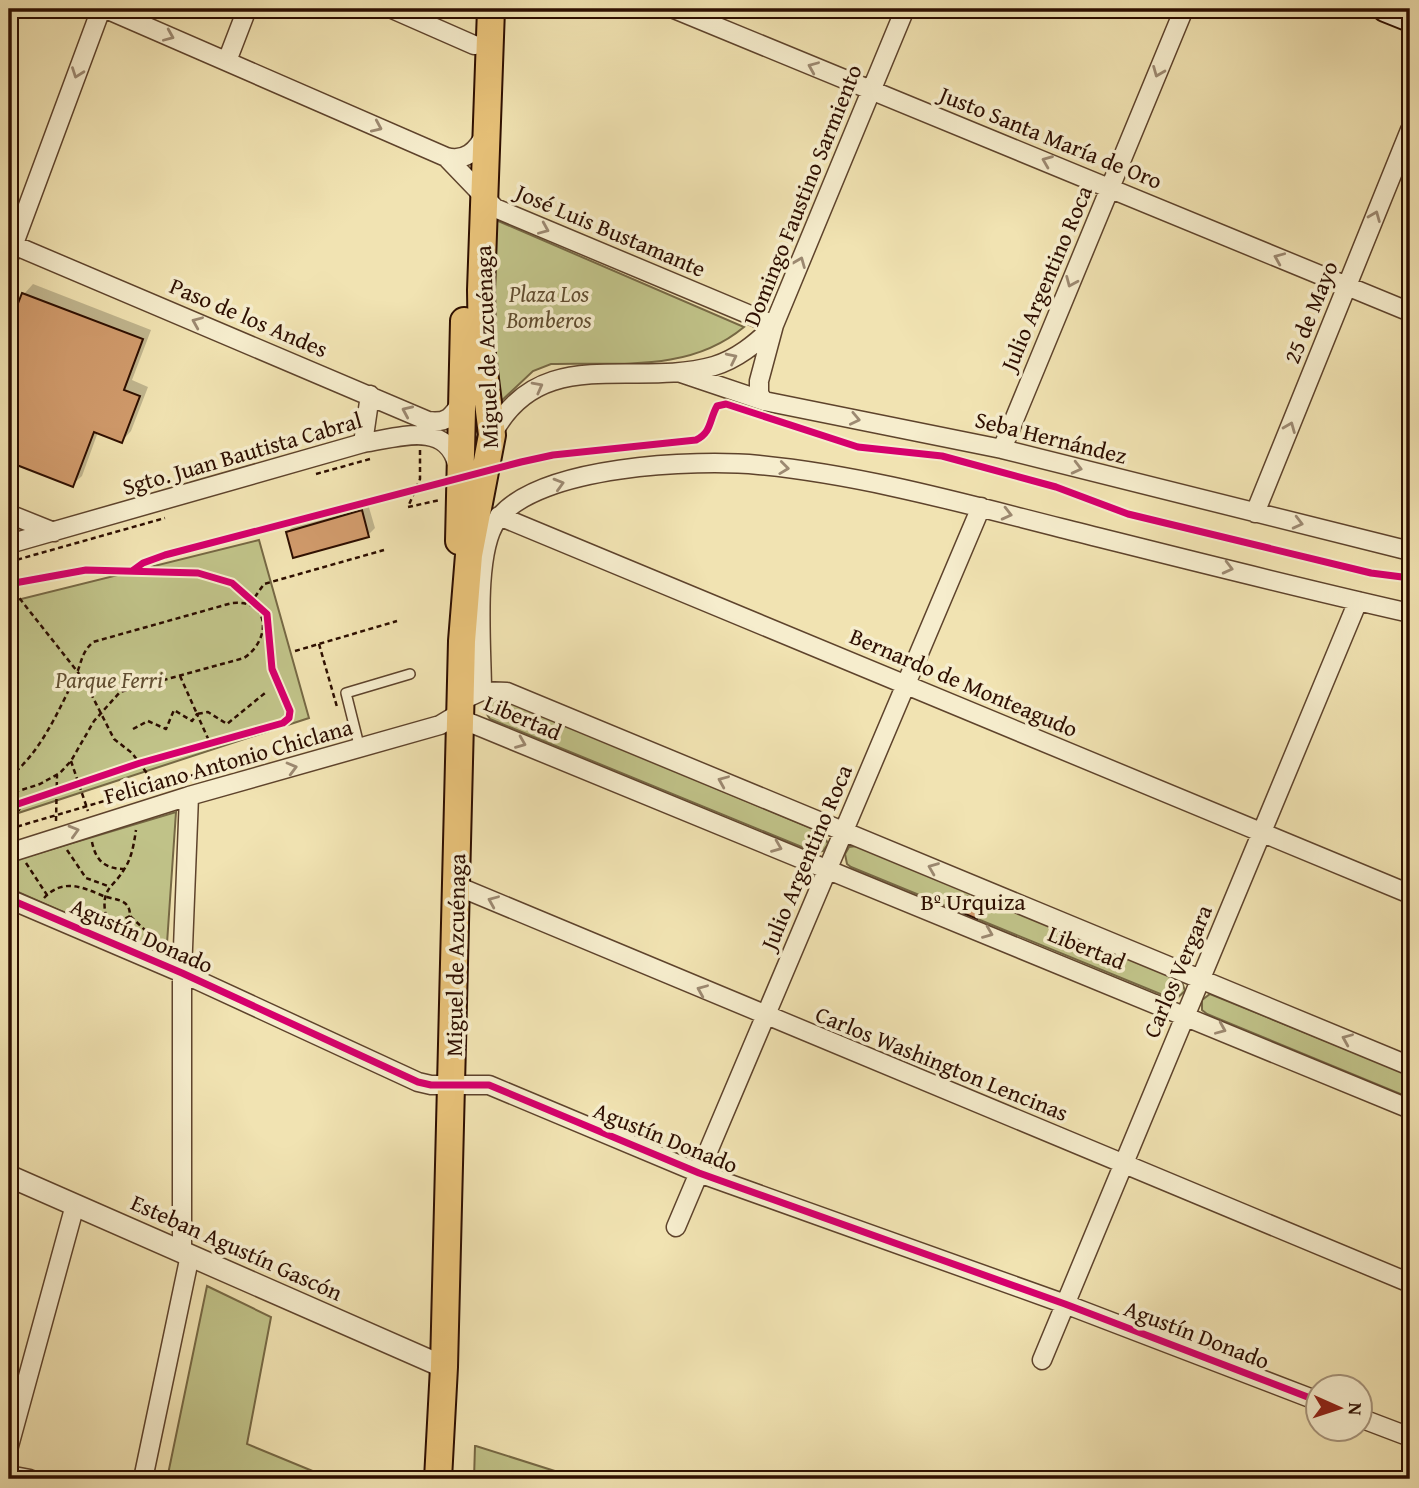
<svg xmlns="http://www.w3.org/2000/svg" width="1419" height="1488" font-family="'Gentium Book Plus',serif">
<rect width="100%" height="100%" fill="#f1e3b2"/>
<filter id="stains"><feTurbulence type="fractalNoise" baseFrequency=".00286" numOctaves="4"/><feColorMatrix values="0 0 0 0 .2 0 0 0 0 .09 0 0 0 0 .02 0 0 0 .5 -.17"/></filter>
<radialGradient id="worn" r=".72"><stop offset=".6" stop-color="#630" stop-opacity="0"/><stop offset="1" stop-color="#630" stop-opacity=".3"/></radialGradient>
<path fill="#c0c288" stroke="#766844" stroke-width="2" d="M489,217L744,327C689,373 619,362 551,364L533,371L497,405Z
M259,540L309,718L9,816V602Z
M487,698L503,699L823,833L828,844L823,851L814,852L490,719L483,708Z
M176,812L166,958L9,888V862Z
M857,846L1181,979L1185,991L1175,1000L851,867L847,864L845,854L849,847Z
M1210,994L1410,1075V1098L1207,1014L1202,1010V1000Z
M207,1286L271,1317L247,1444L332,1479H167Z
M475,1446H476L580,1479H474Z"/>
<path fill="#0003" d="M33,284L151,330L132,380L148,387L131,431L122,441L98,432L82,476L72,485L9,461V332L24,294Z
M368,504L375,528L368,535L288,532L294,525Z
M967,895L985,902L976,917L963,899Z"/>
<path fill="#d19b6c" stroke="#2d0e00" stroke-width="2" d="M22,293L143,339L124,390L140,396L122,443L94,432L73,487L9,462V327Z
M362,510L369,537L293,558L286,532Z
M961,898L982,906L977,919L956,910Z"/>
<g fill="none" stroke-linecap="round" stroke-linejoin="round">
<g stroke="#5e432c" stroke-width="12">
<path id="service" d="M360,749L346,693L410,674"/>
</g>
<g stroke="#5e432c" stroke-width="21">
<path id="minor" d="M106,9L446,157C465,162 477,151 485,134
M392,9L474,45
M674,9L1410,312
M227,61L247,9
M446,157L495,208L774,325
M9,243L428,421C447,424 453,416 462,401
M9,257L101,9
M681,373L764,401L1002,449L1410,551
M764,401L759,394V381L774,325L905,9
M492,435C540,342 634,389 714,366C737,359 755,344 772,328
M363,443L370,395
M1002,449L1184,9
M1255,513L1410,130
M9,514L54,532
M499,516L1410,894
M9,544L363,443C397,438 446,420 457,464
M482,691C482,648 473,553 497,520C537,465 697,459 759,465C862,475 962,503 1061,528C1177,557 1294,587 1410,613
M471,696L482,691L507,692L1410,1066
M460,713L468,722L483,728L1410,1109
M9,853L189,796L440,725L460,713
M457,886L1410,1283
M9,899L182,973L418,1082L431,1085H489L699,1173L1065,1304L1318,1401
M676,1227L981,507
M182,1252V973L189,796
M1042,1360L1358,601
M1360,1418L1410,1437
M9,1446L75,1205
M9,1475L30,1479
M143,1479L190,1255"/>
</g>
<g stroke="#5e432c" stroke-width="24">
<path id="tertiary" d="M9,1176L444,1367"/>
</g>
<g stroke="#2d0e00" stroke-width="28">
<path id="secondary" d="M1385,9L1410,19"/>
</g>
<g stroke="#2d0e00" stroke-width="30">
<path id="primary" d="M459,541L464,321
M438,1479L444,1367L462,641L469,555L492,435L482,355L481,290L491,9"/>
</g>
<path stroke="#2d0e00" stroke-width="2.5" stroke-dasharray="5 3.5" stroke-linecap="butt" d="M420,450V479L408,507L440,500
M316,474L370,459
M9,562L165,518
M9,585L84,680L114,739L132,753L155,784
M250,604L264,584L384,550
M319,644L337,707
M295,651L397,621
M180,676L197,714L208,712L227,724L265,693
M133,729L148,721L166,729L174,710L192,721L197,714L210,743
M71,761L88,811
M9,777C40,754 59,710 76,675C82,662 81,653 93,642L232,603C271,599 271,640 244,658L120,692L94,721L71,761L60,773L40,784L9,794
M56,821L57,775
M9,829L210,770
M12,835L14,821L22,803
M92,842C96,862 106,869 125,869
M67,850L86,878L108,886
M26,863L47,895
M44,898C62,879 80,886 101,895C114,901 130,897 130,916L161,945
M130,916C121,921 115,923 106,917C100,887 113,889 125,868C132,857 134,843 136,830"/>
<use href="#service" stroke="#f6edcd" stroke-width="9"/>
<use href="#minor" stroke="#f6edcd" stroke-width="18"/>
<use href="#tertiary" stroke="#f6edcd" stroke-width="21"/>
<use href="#secondary" stroke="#f6edcd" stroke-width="24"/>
<use href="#primary" stroke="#e8c279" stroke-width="26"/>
<g stroke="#f6edcd" stroke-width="11">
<path id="cycleway" d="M132,571L143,563L165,555L521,462L553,455L696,440C712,432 709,420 717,406L726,404L858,447L942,456L1056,487L1128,514L1371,573L1410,578
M9,584L86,570L198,573L232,583L267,614L272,669L290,711L289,718L283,723L140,763L9,807
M9,899L182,973L418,1082L431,1085H489L699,1173L1065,1304L1318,1401"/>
</g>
<use href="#cycleway" stroke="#d6006c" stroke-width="7"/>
</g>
<defs><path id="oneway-chevron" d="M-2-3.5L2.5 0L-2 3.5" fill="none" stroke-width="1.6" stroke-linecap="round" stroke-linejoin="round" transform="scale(1.75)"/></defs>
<g stroke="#9c8971">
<use href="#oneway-chevron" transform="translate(169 36) rotate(23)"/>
<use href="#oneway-chevron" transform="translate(813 67) rotate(-157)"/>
<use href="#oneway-chevron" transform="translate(1158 72) rotate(112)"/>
<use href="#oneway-chevron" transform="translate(77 73) rotate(110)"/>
<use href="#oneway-chevron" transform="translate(377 127) rotate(24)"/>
<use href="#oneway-chevron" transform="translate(1047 161) rotate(-158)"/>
<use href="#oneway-chevron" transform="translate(1375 216) rotate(-68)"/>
<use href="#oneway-chevron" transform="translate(544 229) rotate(23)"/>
<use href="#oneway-chevron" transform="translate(1279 258) rotate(-157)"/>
<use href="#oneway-chevron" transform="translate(800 262) rotate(-68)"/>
<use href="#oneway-chevron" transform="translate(1071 282) rotate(113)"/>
<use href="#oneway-chevron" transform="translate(197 322) rotate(-157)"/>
<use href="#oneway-chevron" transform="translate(732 358) rotate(-26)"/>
<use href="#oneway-chevron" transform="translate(538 387) rotate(-28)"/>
<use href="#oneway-chevron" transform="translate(407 411) rotate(-156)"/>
<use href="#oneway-chevron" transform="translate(855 419) rotate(12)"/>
<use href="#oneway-chevron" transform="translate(1290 427) rotate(-68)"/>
<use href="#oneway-chevron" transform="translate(784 468) rotate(7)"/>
<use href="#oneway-chevron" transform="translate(1077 468) rotate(14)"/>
<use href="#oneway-chevron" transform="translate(559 484) rotate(-16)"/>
<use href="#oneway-chevron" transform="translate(1007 514) rotate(14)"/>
<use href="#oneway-chevron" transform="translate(1298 523) rotate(14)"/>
<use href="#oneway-chevron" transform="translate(1228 568) rotate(14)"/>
<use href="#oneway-chevron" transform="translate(521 743) rotate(22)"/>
<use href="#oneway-chevron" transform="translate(292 768) rotate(-15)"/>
<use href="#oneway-chevron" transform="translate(723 781) rotate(-157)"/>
<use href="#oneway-chevron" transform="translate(74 831) rotate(-16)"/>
<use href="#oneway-chevron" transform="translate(777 847) rotate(22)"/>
<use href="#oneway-chevron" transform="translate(933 868) rotate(-158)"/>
<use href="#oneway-chevron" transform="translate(493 901) rotate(-157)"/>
<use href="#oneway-chevron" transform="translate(988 933) rotate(22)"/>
<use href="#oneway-chevron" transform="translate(702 990) rotate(-157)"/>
<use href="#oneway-chevron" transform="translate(1221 1029) rotate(23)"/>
<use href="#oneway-chevron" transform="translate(1347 1039) rotate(-157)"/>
</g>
<g text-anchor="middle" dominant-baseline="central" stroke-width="7" stroke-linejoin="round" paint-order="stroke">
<g font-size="23" fill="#2d0e00" stroke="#f6edcd">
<text transform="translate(1051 137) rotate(22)">Justo Santa María de Oro</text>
<text transform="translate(802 195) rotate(-68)">Domingo Faustino Sarmiento</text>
<text transform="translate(611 230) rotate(23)">José Luis Bustamante</text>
<text transform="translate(1046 278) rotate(-67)">Julio Argentino Roca</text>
<text transform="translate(1310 312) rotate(-68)">25 de Mayo</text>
<text transform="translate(249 317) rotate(23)">Paso de los Andes</text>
<text transform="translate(486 347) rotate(-92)">Miguel de Azcuénaga</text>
<text transform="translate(1051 437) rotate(14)">Seba Hernández</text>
<text transform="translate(242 453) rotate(-16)">Sgto. Juan Bautista Cabral</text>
<text transform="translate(964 682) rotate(23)">Bernardo de Monteagudo</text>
<text transform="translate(523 717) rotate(23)">Libertad</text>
<text transform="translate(228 761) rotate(-16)">Feliciano Antonio Chiclana</text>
<text transform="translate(806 857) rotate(-67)">Julio Argentino Roca</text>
<text transform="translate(142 935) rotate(24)">Agustín Donado</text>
<text transform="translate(1087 947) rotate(22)">Libertad</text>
<text transform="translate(455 955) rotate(-89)">Miguel de Azcuénaga</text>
<text transform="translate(1177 971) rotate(-67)">Carlos Vergara</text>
<text transform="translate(942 1063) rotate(22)">Carlos Washington Lencinas</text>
<text transform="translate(666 1137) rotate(22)">Agustín Donado</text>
<text transform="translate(237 1247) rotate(24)">Esteban Agustín Gascón</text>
<text transform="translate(1197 1334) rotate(21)">Agustín Donado</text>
</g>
<g font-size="23" font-style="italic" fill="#604d30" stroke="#f6edcd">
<text x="549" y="293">Plaza Los<tspan x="549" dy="26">Bomberos</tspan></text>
<text x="109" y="679">Parque Ferri</text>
</g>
<g font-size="24" fill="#2d0e00" stroke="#f6edcd">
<text x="973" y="901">Bº Urquiza</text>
</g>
</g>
<rect width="1419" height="1488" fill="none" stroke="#f1e3b2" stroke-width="35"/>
<rect x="10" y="10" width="1398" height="1467" fill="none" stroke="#2d0e00" stroke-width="3.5"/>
<rect x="18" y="18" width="1384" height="1453" fill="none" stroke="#2d0e00" stroke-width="2"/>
<g transform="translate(1339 1408) rotate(93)"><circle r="33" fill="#f6edcd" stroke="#a6947b" stroke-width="2"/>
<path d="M0-5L12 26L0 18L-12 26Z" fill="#8f2418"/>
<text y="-10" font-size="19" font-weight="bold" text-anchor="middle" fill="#2d0e00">N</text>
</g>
<rect width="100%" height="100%" filter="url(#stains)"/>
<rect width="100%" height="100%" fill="url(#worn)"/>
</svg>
